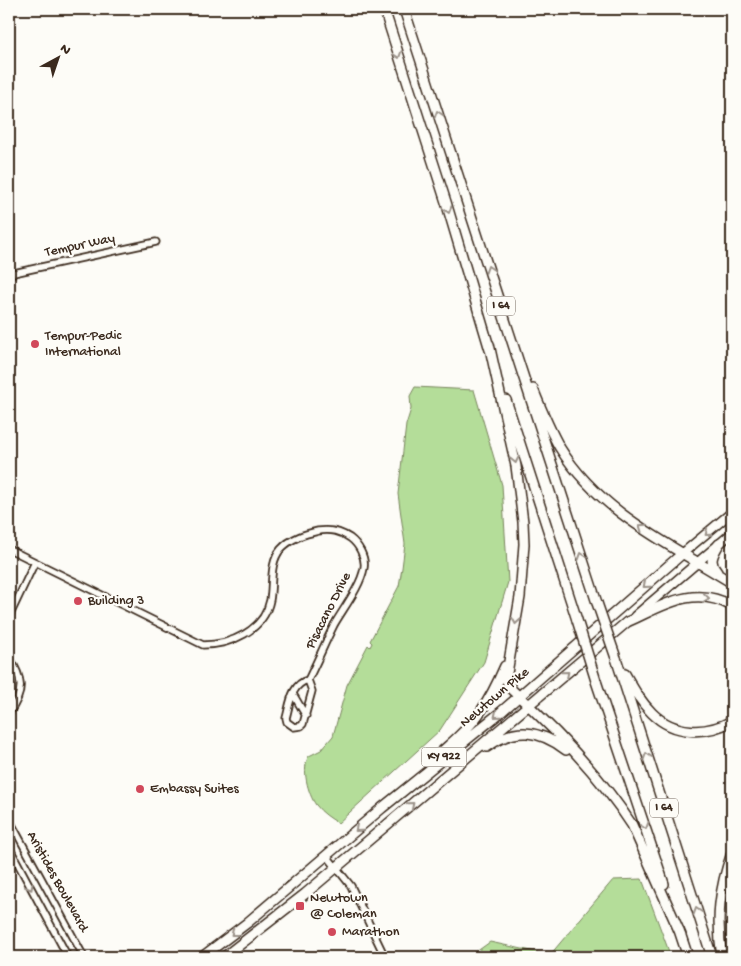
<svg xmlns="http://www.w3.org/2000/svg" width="741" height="966" font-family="'Gochi Hand',sans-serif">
<rect width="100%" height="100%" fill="#fdfcf7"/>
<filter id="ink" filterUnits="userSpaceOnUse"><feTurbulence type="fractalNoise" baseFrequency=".02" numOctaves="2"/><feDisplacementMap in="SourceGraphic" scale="10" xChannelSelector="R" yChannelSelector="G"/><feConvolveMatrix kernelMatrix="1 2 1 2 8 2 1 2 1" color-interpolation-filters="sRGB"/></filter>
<g filter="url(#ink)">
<path fill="#b4dd99" stroke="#78845c" d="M415,387L474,390L502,485L508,582L484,662L440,730L338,823C330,818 322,813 316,805C308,794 301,768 309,756L321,750L333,736L347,685L368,645L370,647L372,643L370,641L399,586L402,568L405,544L398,494L406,425L411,409L410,396Z
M642,879L671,957H469L490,942L550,955L613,880Z"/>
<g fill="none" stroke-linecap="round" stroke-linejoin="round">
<g stroke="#3b2a1e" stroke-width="9">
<path id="minor" d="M9,274L156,242
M9,549L203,645C230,645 264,631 270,600C273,584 269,563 281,549C291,538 305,534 318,531C331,529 340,531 350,538C358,544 366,557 364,568C361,586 343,609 334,625C325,643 317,662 308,680
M9,617L35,562
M9,657C23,678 25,692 9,713
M308,680L312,691L303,724L301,726L294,727L287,722L286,718C290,704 291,684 308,680Z
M293,694L306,716
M9,819L84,957
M9,847L68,957
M327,856L351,886L385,957"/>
</g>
<g stroke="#3b2a1e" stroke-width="11">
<path id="major" d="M683,553L732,512
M635,616L732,533"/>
</g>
<g stroke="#3b2a1e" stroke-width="12">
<path id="highway" d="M384,9L446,202L490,350
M404,9L597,603
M489,344L516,466L523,522L524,544L520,597L506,679L512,690C555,729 601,777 632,825L681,935
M533,389C541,409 549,429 560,448C599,512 671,545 732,583
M506,400L577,620
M717,572C708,562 713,554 719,544
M616,658L712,957
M625,674C633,688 640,701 652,713C674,735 706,735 732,721
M596,681L664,884
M487,747C515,726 540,730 566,750
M437,756C452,742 469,729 481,711C491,697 498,682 505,666
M679,930L688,957
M202,957L247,923L382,808L501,712L683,553
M224,957L305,894L627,622C663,606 693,584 732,606
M722,957C716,920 719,889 732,853"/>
</g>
<use href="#minor" stroke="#fdfcf7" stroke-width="5.5"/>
<use href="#major" stroke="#fdfcf7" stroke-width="8"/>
<use href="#highway" stroke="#fdfcf7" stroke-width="9"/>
<g stroke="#3b2a1e" stroke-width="12" stroke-linecap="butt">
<path id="highway-bridge" d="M597,603L616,658
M577,620L596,681"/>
</g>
<use href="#highway-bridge" stroke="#fdfcf7" stroke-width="9"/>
</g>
<defs><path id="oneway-chevron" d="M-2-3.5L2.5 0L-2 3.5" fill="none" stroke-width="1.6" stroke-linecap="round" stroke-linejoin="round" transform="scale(1.25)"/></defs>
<g stroke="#9c938a">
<use href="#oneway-chevron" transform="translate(398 55) rotate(72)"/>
<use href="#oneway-chevron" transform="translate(438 114) rotate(-108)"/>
<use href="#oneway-chevron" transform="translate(448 210) rotate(73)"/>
<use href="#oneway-chevron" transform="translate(489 269) rotate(-108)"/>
<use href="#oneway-chevron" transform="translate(515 460) rotate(78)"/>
<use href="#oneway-chevron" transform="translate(642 527) rotate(-145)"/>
<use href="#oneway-chevron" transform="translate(708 533) rotate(140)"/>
<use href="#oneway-chevron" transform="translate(582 556) rotate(-108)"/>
<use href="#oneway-chevron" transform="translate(646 585) rotate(139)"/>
<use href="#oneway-chevron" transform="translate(706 598) rotate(6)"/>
<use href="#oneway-chevron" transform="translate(516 621) rotate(99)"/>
<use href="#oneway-chevron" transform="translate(566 674) rotate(-40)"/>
<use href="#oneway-chevron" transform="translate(497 715) rotate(141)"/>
<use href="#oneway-chevron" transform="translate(647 756) rotate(-108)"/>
<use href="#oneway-chevron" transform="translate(411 805) rotate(-40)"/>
<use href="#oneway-chevron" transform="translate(645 826) rotate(72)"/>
<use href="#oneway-chevron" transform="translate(358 829) rotate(139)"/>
<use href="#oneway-chevron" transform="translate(30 887) rotate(62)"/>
<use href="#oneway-chevron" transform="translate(697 911) rotate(-108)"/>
<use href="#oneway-chevron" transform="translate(234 933) rotate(142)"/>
</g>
</g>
<g fill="#d1495b" stroke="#fdfcf7" stroke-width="2">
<circle cx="35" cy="344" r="5"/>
<circle cx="78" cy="601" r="5"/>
<circle cx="140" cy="789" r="5"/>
<rect x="295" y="901" width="10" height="10" rx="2.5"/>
<circle cx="332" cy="932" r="5"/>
</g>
<g text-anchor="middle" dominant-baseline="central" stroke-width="4.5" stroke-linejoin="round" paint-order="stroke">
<g fill="#fdfcf7" stroke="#75695f" stroke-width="1">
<rect x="487" y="296.5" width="28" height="19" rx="4"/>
<rect x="421.5" y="747.5" width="45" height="19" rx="4"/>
<rect x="650" y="798.5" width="28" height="19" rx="4"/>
</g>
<g font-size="12" font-weight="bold" fill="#3b2a1e">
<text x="501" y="306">I 64</text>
<text x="444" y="757">KY 922</text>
<text x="664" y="808">I 64</text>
</g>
<g font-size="14" fill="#3b2a1e" stroke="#fdfcf7">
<text transform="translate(80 246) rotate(-12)">Tempur Way</text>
<text transform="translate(329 611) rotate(-63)">Pisacano Drive</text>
<text transform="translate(495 698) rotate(-40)">Newtown Pike</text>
<text transform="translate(57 882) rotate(61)">Aristides Boulevard</text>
</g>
<g font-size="14" fill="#3b2a1e" stroke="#fdfcf7" text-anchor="start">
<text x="45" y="336">Tempur-Pedic<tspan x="45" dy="16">International</tspan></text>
<text x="88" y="601">Building 3</text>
<text x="150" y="789">Embassy Suites</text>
<text x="310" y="898">Newtown<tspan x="310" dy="16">@ Coleman</tspan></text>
<text x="342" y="932">Marathon</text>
</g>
</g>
<rect width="741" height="966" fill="none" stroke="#fdfcf7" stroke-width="30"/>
<rect x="15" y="15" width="711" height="936" fill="none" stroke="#3b2a1e" stroke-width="2" filter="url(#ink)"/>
<g transform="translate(58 58) rotate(40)" stroke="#fdfcf7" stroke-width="4" paint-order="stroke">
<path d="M0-4L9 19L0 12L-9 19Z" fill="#3b2a1e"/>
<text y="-8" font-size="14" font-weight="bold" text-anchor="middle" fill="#3b2a1e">N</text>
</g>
</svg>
